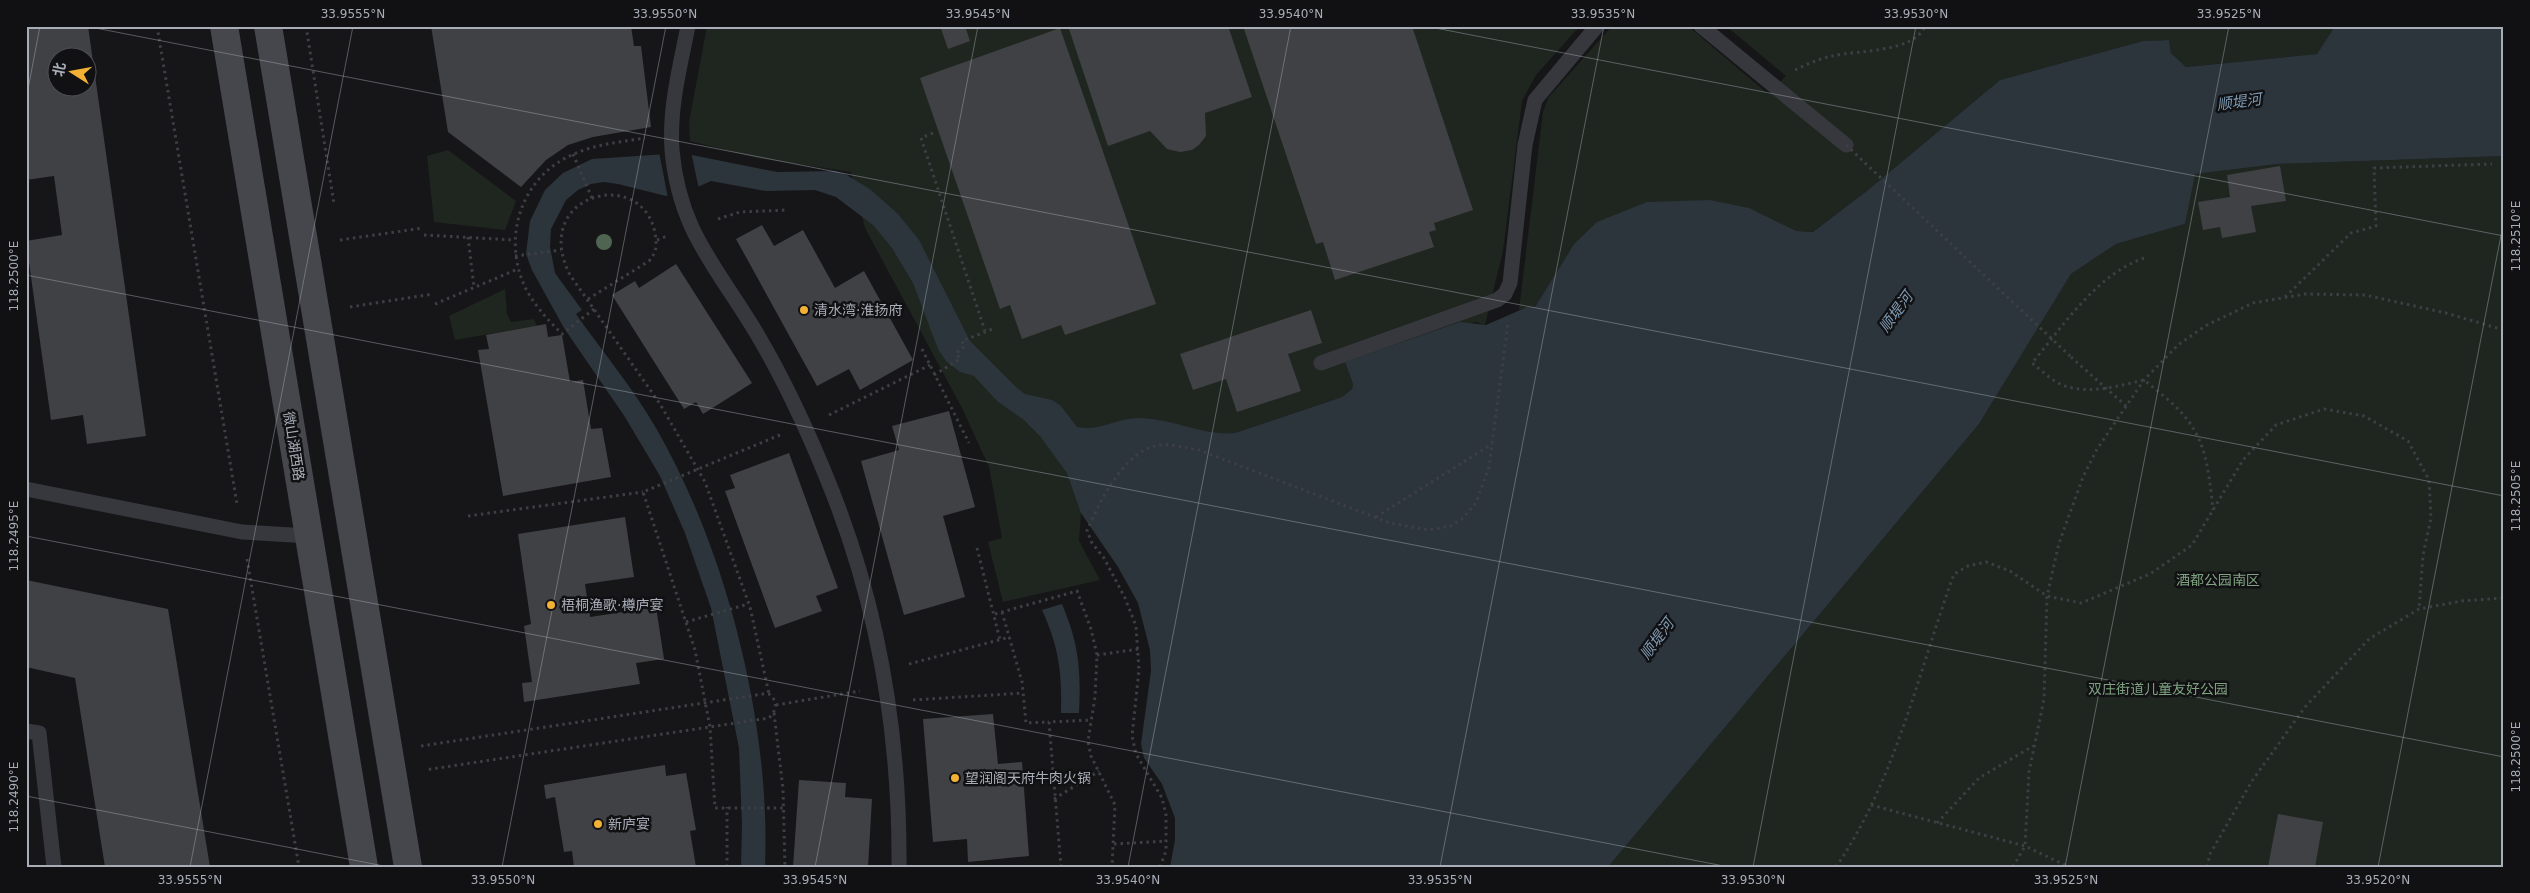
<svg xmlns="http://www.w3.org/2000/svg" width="2530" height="893" font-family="'DejaVu Sans','Noto Sans SC',sans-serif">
<rect width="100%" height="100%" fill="#161618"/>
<path fill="#1e261f" d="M707,26H1580L1536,75L1522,101L1503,251L1485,325L1475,322L1345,362L1353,384L1352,389L1342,397L1235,433L1224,434L1116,422L1081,513L1079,541L1100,580L1003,602L988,542L1002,538L989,467L962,408L865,228L851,172L757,158L690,141L689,122Z
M1612,26H1688L1768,94L1786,76L1726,26H2335L2317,54L2186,67L2171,53L2169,40L2143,41L2000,80L1868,190L1813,232L1796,231L1574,244L1535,307L1519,310L1543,112L1548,98Z
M448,150L516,201L505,230L434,222L427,156Z
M2504,156V867H1608L1979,424L2071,274L2116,244L2185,224L2194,174L2277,164Z
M505,289L507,314L511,322L534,319L537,326L455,340L449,316Z"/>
<path fill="#2c353c" d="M2335,26H2504V156L2277,164L2195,174L2185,224L2116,244L2071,274L1979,424L1608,867H1170L1175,840V818L1162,784L1144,758L1141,744L1151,671L1150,650L1138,603L1118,567L1081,513L1067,473L1040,436L1024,420L997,401L974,376L960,372L946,361L938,349L913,283L892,248L873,225L836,197L815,190L766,191L711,181L691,190L666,196L618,184L604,182L591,184L578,190L566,200L551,229L550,247L555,273L582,310L576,314C602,351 633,388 656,428C727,551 771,725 765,867H741L742,824L739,748L711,608L685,533L660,476L625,417L564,328L532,270L526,254L530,221L545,190L563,173L592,159L682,153L777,172L835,171L847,175L871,190L898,214L919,240L970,341L1016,387L1025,394L1052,400L1061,406L1077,427C1099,432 1117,418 1138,418C1171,418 1203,436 1235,433L1342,397L1352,389L1353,384L1345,362L1460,322L1486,325L1527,307H1535L1574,244L1597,222L1647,202L1710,200L1749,208L1796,231L1813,232L1868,190L2000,80L2143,41L2169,40L2171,53L2186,67L2317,54Z
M1062,604C1079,645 1081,668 1079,713H1061C1062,673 1059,647 1042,610Z"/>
<path fill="#161618" d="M682,151L691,152L699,189L668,198L659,152Z"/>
<path fill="#404145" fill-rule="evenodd" d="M26,26H88L146,436L87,444L83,415L51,420L26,241L62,235L54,176L26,180ZM58,58H88V88H58Z
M431,26H631L634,46H641L651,127L593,137L568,145L546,160L521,187L448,132Z
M940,26H965L970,41L948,49Z
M1068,26H1228L1252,97L1205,113L1206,136L1199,145L1192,150L1180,152L1167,149L1150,131L1108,146Z
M1243,26H1412L1473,210L1434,223L1436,230L1429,232L1434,247L1335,280L1323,242L1316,244Z
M1060,28L1156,304L1065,335L1061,325L1022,339L1010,305L1000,309L920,78Z
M2280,166L2286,201L2251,206L2256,232L2222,238L2220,227L2203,230L2198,202L2230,197L2227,175Z
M762,225L774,246L803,230L835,288L864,271L913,360L860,390L849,369L817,386L736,239Z
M676,264L752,383L703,414L696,402L684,409L612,295L635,281L639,288Z
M1311,310L1322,343L1288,354L1301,391L1237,412L1226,379L1193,390L1180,354Z
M546,324L548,337L562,335L570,382L583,380L591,429L602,428L611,477L503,496L478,350L489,349L486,335Z
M949,411L975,507L943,516L965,597L904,615L861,461L899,450L892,426Z
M789,453L838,588L816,596L822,611L775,628L725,491L735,488L730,475Z
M625,517L634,577L585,584L590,617L656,607L664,659L636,663L640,684L524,702L522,683L532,682L524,626L531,624L518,534Z
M26,580L168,609L210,867H105L75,678L26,667Z
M993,714L998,764L1022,762L1029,856L968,862L967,839L933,842L923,719Z
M665,765L666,776L686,773L696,830L690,831L696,867H574L572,851L564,852L555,797L546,799L544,785Z
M799,780L846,783L845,797L872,799L868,867H793Z
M2278,814L2323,822L2315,867H2268Z"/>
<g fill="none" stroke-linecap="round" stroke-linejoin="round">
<path stroke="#3d3f44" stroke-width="3" stroke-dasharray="2.5 4" stroke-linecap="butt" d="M157,26L237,504
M306,26L334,204
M1795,70C1807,64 1819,59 1832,56C1857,50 1914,53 1925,26
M933,133L921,138L985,331
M573,154L592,198
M718,219L740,212L787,210
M424,235L514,240
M468,237L474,287
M340,240L423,228
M657,240L667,236
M515,256L561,250
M2144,258C2096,275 2064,325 2032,363C2041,370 2050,379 2060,384C2087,396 2117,386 2144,380C2161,394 2181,408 2193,428C2208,451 2210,484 2213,510
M2285,297L2351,233L2376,226L2374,168L2492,164
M588,299L649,261C657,252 657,244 655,233C642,165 529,194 570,275L660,404L705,482L750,607L769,694
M435,304L518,269
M350,307L433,294
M594,309L562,334C548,320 535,306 526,289C501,238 521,176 574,154C596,144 621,142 645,138
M922,349L969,443
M2071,357L2126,406
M934,375L960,359L956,353L965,346L962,341L995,328
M829,415L930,365
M780,435L643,492L695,650L710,727L715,808H784
M468,516L643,492
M1376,517L1492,444
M977,548L1000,640
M247,559L299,867
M1002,612L1022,682L1026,723L1049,722
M995,614L1077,591L1091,629L1097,655L1095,697L1088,741L1091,756L1115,805L1112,867
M686,622L748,604
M1097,655L1139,649
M909,664L1010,637
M913,700L1023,693
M776,705L860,691
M774,713L783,789L785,867
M421,746L763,694H769C778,701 777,710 769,718L425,770
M1054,799L1099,771
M1871,805L2025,846L2069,867
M1937,823L1979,778L2033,746
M1114,844L1167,841
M727,867V807
M1061,867L1049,722L1091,720
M1160,867L1166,851V815L1162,798L1136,754L1132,736L1139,670L1136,626L1125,598L1104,558L1092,543L1087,531C1099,502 1125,449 1160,445C1173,444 1186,448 1199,450L1390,523L1428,530L1451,526L1463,518L1476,503L1489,467L1508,323
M1836,867C1896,779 1918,673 1954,574L1968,566L1986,562L2010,571L2047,596L2081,603L2150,574L2192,545L2243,460L2276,425L2324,409L2364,416L2408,441L2429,480L2431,518L2423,555L2419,609
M2013,867L2025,846L2029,772L2044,699L2047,596L2059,543L2083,477L2097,449L2144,380L2178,345L2205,326L2253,303L2305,294L2365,295L2446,313L2504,330
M2207,867L2210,854L2252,781L2305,707L2369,639L2419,609L2462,601L2502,598L2504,595"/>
<path stroke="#37383d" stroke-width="15" d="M688,26C680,67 669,108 672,150C679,232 718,268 757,334C786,383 811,438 832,491C879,610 900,739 899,867
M1701,26L1846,145
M1321,363L1497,300L1505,294L1510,283L1525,145L1535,100L1597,26
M26,489L242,532L309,536
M26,731L39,733L54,867"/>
<path stroke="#45474d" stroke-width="28" d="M224,26L364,867
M268,26L408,867"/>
<path stroke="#3d3f44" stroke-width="3" stroke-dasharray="2.5 4" stroke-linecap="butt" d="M1846,145L2071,357"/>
</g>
<circle fill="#506452" cx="604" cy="242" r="8"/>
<path fill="none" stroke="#a8adb8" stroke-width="1" stroke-opacity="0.45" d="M85,26L2504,496M1425,26L2504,236M26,100L40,26M26,275L2504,757M26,536L1729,867M26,796L389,867M190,867L353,26M502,867L666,26M815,867L978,26M1128,867L1291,26M1440,867L1604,26M1753,867L1916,26M2065,867L2229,26M2378,867L2504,220"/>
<g fill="#f2b134" stroke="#111113" stroke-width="2">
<circle cx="804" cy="310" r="5"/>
<circle cx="551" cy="605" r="5"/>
<circle cx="955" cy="778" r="5"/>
<circle cx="598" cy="824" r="5"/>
</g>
<g text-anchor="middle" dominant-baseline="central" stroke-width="5" stroke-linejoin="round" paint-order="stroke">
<g font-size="14" fill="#a8adb8" stroke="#111113" text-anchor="start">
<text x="814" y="310">清水湾·淮扬府</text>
<text x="561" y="605">梧桐渔歌·樽庐宴</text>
<text x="965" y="778">望润阁天府牛肉火锅</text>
<text x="608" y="824">新庐宴</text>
</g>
<g font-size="14" fill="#a8adb8" stroke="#111113">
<text transform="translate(294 446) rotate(81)">微山湖西路</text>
</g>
<g font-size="14" fill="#7fa381" stroke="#111113">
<text x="2218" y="580">酒都公园南区</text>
<text x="2158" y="689">双庄街道儿童友好公园</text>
</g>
<g font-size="15" font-style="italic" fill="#7f9bb3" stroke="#111113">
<text transform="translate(2239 102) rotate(-8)">顺堤河</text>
<text transform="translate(1896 312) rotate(-54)">顺堤河</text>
<text transform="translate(1657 639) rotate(-54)">顺堤河</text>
</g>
</g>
<rect width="2530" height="893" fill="none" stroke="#111113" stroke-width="55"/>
<g transform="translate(72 72) rotate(281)"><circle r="24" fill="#111113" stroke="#4d4f55"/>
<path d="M0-4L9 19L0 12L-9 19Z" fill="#f2b134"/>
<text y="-8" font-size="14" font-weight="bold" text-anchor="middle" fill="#a8adb8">北</text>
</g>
<rect x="28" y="28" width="2474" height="838" fill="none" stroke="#a8adb8" stroke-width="2"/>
<g font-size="12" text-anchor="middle" fill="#a8adb8">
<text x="353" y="18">33.9555°N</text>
<text x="665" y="18">33.9550°N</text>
<text x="978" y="18">33.9545°N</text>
<text x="1291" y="18">33.9540°N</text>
<text x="1603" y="18">33.9535°N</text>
<text x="1916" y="18">33.9530°N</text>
<text x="2229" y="18">33.9525°N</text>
<text transform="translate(2516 236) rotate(-90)" y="4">118.2510°E</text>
<text transform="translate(14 276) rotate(-90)" y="4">118.2500°E</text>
<text transform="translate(2516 496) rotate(-90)" y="4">118.2505°E</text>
<text transform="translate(14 536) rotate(-90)" y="4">118.2495°E</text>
<text transform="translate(2516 757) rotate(-90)" y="4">118.2500°E</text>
<text transform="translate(14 797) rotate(-90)" y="4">118.2490°E</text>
<text x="190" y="884">33.9555°N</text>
<text x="503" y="884">33.9550°N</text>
<text x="815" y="884">33.9545°N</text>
<text x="1128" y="884">33.9540°N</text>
<text x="1440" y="884">33.9535°N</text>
<text x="1753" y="884">33.9530°N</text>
<text x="2066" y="884">33.9525°N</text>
<text x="2378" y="884">33.9520°N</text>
</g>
</svg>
